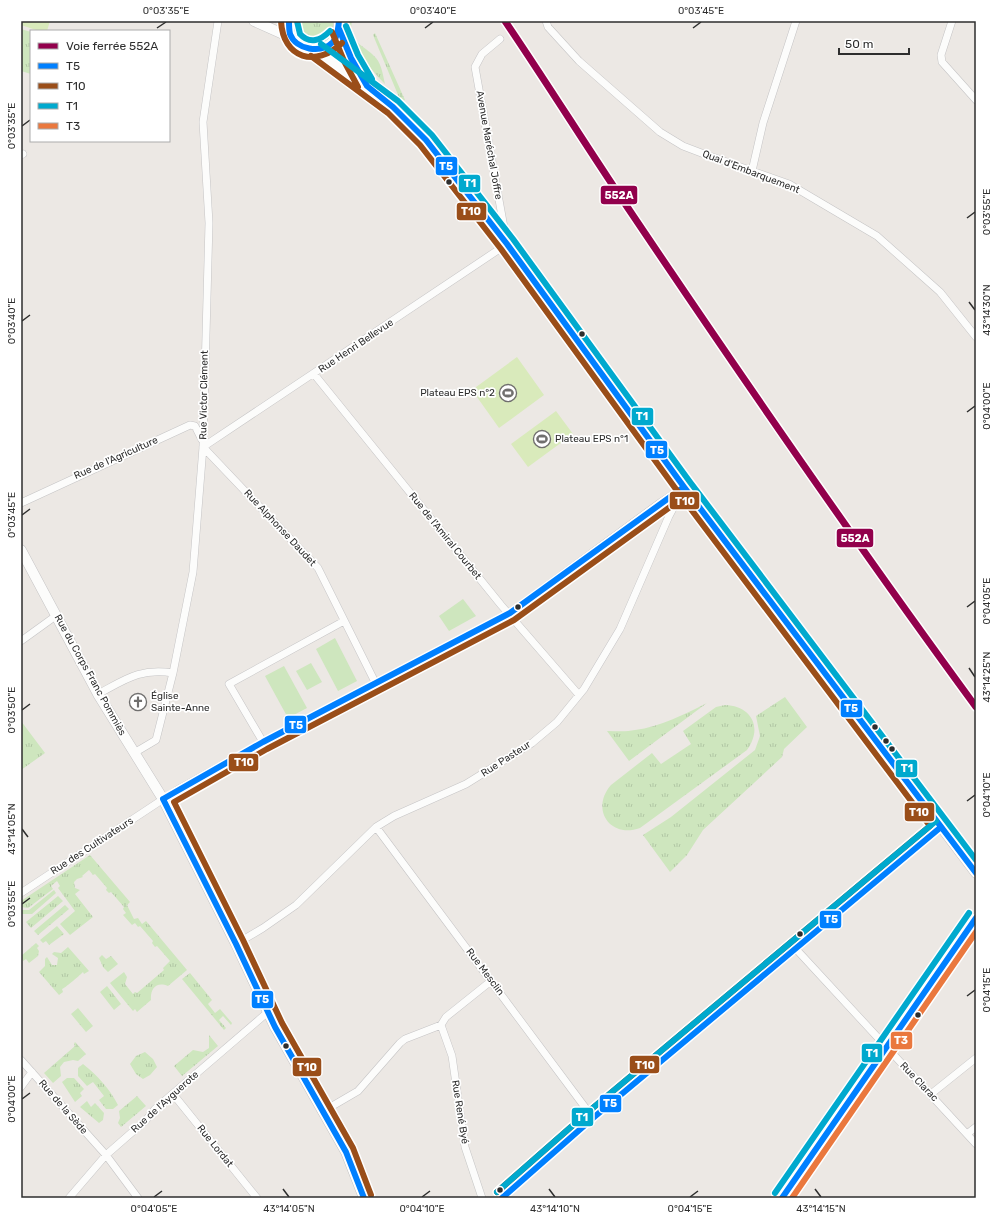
<svg xmlns="http://www.w3.org/2000/svg" width="997" height="1219" font-family="Rubik,sans-serif">
<defs>
<pattern id="grass-tufts" width="24" height="20" patternUnits="userSpaceOnUse"><rect width="24" height="20" fill="#cee6be"/><path d="M3 7l-1-3M5 7V3M7 7l1-3M15 17l-1-3M17 17v-4M19 17l1-3" fill="none" stroke="#b1c6a4"/></pattern>
</defs>
<rect width="100%" height="100%" fill="#ece8e4"/>
<path fill="url(#grass-tufts)" d="M294,21H333C338,52 290,53 294,21Z
M347,21H352C347,43 365,45 376,58C382,65 383,76 385,84C366,65 354,47 347,21Z
M21,29L31,32V74L21,71Z
M375,33L405,100L401,102L373,35Z
M785,697L807,727L784,749L782,757L703,830L687,855L670,872L643,835L671,817L755,750L760,736L756,716Z
M707,703L629,761L607,731C617,731 626,732 635,730C660,727 685,714 707,703Z
M725,705C752,706 763,728 747,750L640,828C610,839 590,809 611,785L652,753L661,764L691,744L683,731L716,707Z
M21,721L45,753L21,770Z
M90,855L130,902L127,905L134,919L138,918L142,924L146,921L187,970L168,986C156,981 150,989 151,1000L137,1012L135,1009L133,1011L110,983L124,972L127,977L125,984L133,994L135,992L137,993L164,970L163,968L170,961L157,946L155,947L152,943L153,941L140,926L138,927L135,923L132,925L123,915L126,913L123,909L124,907L111,892L109,893L106,890L107,888L95,874L93,875L89,870L82,876L83,877L77,879L74,882L75,888L80,890L75,894L93,917L70,935L60,924L75,911L58,888L60,886L57,881L51,886L53,889L28,908L21,907V901Z
M54,890L56,893L32,914H21V910H29Z
M58,896L63,901L31,928L26,922Z
M65,905L69,909L38,935L34,931Z
M57,926L64,934L49,945L46,941L43,943L40,940Z
M36,943L39,946L37,948L39,951L38,956L29,963L26,959L23,961L21,956Z
M68,947L89,971L84,974L83,972C78,977 65,988 62,989L63,992L59,995L39,972L45,966V959L47,957L52,965H57L58,958L52,954L54,952L61,953Z
M102,955L106,959L111,956L118,964L108,972L103,967L99,958Z
M190,973L212,1000L208,1004L215,1013L220,1009L232,1023L231,1025L223,1016L219,1020L226,1028L224,1030L182,979Z
M107,986L121,1004L114,1010L100,992Z
M78,1008L93,1026L86,1032L71,1014Z
M209,1035L218,1046L182,1076L174,1066L193,1050L203,1052L209,1048Z
M75,1042L86,1054L78,1061L73,1060L64,1062L60,1067L61,1076L53,1083L44,1073L75,1046L74,1044Z
M145,1052L153,1059L157,1067L150,1075L143,1079L136,1074L130,1064L136,1056Z
M83,1064C98,1076 109,1088 118,1105L113,1109H106L99,1100L104,1096L93,1082L87,1086L78,1076V1068Z
M67,1078H74L84,1089L80,1093L82,1096L75,1102L62,1082Z
M137,1096L146,1106L121,1127L118,1123L120,1118L119,1111Z
M87,1101L91,1107L95,1103L104,1113L103,1120L99,1123L80,1107Z"/>
<path fill="#cee6be" d="M463,599L476,616L449,631L439,616Z
M335,638L357,681L338,691L316,649Z
M311,663L322,682L307,690L296,671Z
M284,666L307,708L288,718L265,676Z"/>
<path fill="#d9eabb" d="M21,21H50L47,31H39L21,25Z
M517,357L544,395L499,428L472,390Z
M556,411L573,434L528,467L511,444Z"/>
<g fill="none" stroke-linecap="round" stroke-linejoin="round">
<g stroke="#c5c4c5" stroke-width="8">
<path id="street" d="M546,21L548,27L579,61L660,132L683,146L704,154L789,184L877,236L940,292L976,337
M952,21L941,55L942,62L976,100
M21,155L23,154
M752,171L763,123L796,21
M314,374L501,605L579,695
M203,447L507,244L475,67L482,54L500,39
M203,447L318,568L375,682
M21,503L190,425L195,426L202,440
M21,641L57,615
M98,694C126,679 140,668 173,673
M263,742L229,684L344,621
M134,753L156,740L173,673L193,572L203,447L209,223L203,122L218,21
M376,827L593,1118
M21,893L177,790L263,742L510,613L661,502L684,487
M236,944L263,928L296,905L376,827L394,816L466,784L532,743L557,722L584,689L620,629L669,516L684,488
M796,949L976,1144
M441,1025L452,1056L465,1147L482,1198
M21,1060L106,1155L138,1198
M21,1087L32,1072
M173,1094L257,1198
M931,1094L976,1058
M322,1112L358,1091L400,1043L405,1039L441,1025L446,1017L491,981
M967,1134L976,1127
M69,1198L106,1155L146,1120L155,1109L268,1012
M502,1198L593,1118L941,827"/>
</g>
<g stroke="#c5c4c5" stroke-width="11">
<path id="secondary" d="M254,21L292,38
M289,21C285,59 343,58 339,21
M339,29L351,58L365,83
M316,50L393,107L426,140L507,244L684,487L976,873
M21,550L98,694L163,799L236,944L275,1027L346,1152L364,1198
M782,1198L976,918"/>
</g>
<use href="#street" stroke="#fcfcfb" stroke-width="7"/>
<use href="#secondary" stroke="#fcfcfb" stroke-width="10"/>
<g stroke="#fff" stroke-width="9">
<path id="bus-1" d="M289,21C289,25 289,30 290,34C296,50 321,54 333,42C338,36 338,29 339,21
M339,29L351,58L367,86L393,107L426,140L507,244L684,487L976,873
M163,799L263,742L510,613L684,487
M163,799L236,944L275,1027L346,1152L364,1198
M502,1198L593,1118L941,827
M782,1198L976,918"/>
</g>
<g stroke="#fff" stroke-width="9">
<path id="bus-2" d="M281,21C283,59 316,68 342,43
M332,32L344,61L358,87
M311,56L388,113L420,145L501,249L678,492L930,826L588,1112L497,1192
M371,1195L353,1148L282,1023L243,940L174,802L267,749L514,620L688,494"/>
</g>
<g stroke="#fff" stroke-width="9">
<path id="bus-3" d="M297,21L300,34C310,45 321,40 330,31
M346,26L358,55L372,79
M321,44L398,101L432,135L513,239L690,482L976,860
M497,1192L588,1112L936,821
M775,1193L969,913"/>
</g>
<g stroke="#fff" stroke-width="9">
<path id="bus-4" d="M792,1198L976,932"/>
</g>
<use href="#bus-1" stroke="#0080ff" stroke-width="6"/>
<use href="#bus-2" stroke="#9a4e19" stroke-width="6"/>
<use href="#bus-3" stroke="#00a9ce" stroke-width="6"/>
<use href="#bus-4" stroke="#ea783e" stroke-width="6"/>
<g stroke="#fff" stroke-width="10">
<path id="rail-1" d="M505,21C549,86 590,152 634,217C745,382 858,546 976,707"/>
</g>
<use href="#rail-1" stroke="#92004c" stroke-width="7"/>
</g>
<path fill="none" stroke="#2e2e2e" stroke-width="1.5" d="M157,28L166,22M425,28L433,22M693,28L701,22M22,126L30,120M967,218L975,212M969,302L975,310M22,321L30,315M967,412L975,406M22,515L30,509M967,607L975,601M969,668L975,677M22,710L30,704M967,801L975,795M22,829L28,837M22,904L30,898M967,996L975,990M22,1099L30,1093M283,1189L289,1197M549,1189L555,1197M815,1189L821,1197M154,1197L162,1191M422,1197L430,1191M690,1197L698,1191"/>
<defs>
<g id="stadium-ring" transform="scale(0.9)"><circle r="9.5" fill="#fff" stroke="#706f6e" stroke-width="1.5"/><path d="M0-5a6.5 5 0 1 0 0 10a6.5 5 0 1 0 0-10ZM-3.5-1.8h7v3.6h-7Z" fill="#706f6e"/></g>
<g id="church-ring" transform="scale(0.9)"><circle r="9.5" fill="#fff" stroke="#706f6e" stroke-width="1.5"/><path d="M-1.2-6h2.4v3.5h3.3v2.4h-3.3V6h-2.4V-.1h-3.3v-2.4h3.3Z" fill="#706f6e"/></g>
</defs>
<g fill-rule="evenodd">
<use href="#stadium-ring" x="508" y="393"/>
<use href="#stadium-ring" x="542" y="439"/>
<use href="#church-ring" x="138" y="702"/>
</g>
<g fill="#2e2e2e" stroke="#fff" stroke-width="1.5">
<circle cx="449" cy="182" r="3.5"/>
<circle cx="582" cy="334" r="3.5"/>
<circle cx="518" cy="607" r="3.5"/>
<circle cx="875" cy="727" r="3.5"/>
<circle cx="886" cy="741" r="3.5"/>
<circle cx="892" cy="749" r="3.5"/>
<circle cx="800" cy="934" r="3.5"/>
<circle cx="918" cy="1015" r="3.5"/>
<circle cx="286" cy="1046" r="3.5"/>
<circle cx="500" cy="1190" r="3.5"/>
</g>
<g text-anchor="middle" dominant-baseline="central" stroke-width="3.5" stroke-linejoin="round" paint-order="stroke">
<g font-size="10" fill="#2e2e2e" stroke="#fff">
<text transform="translate(489 145) rotate(80)">Avenue Maréchal Joffre</text>
<text transform="translate(751 172) rotate(21)">Quai d'Embarquement</text>
<text transform="translate(356 346) rotate(-34)">Rue Henri Bellevue</text>
<text transform="translate(204 395) rotate(-89)">Rue Victor Clément</text>
<text transform="translate(116 458) rotate(-24)">Rue de l'Agriculture</text>
<text transform="translate(280 528) rotate(47)">Rue Alphonse Daudet</text>
<text transform="translate(445 536) rotate(51)">Rue de l'Amiral Courbet</text>
<text transform="translate(90 675) rotate(61)">Rue du Corps Franc Pommiès</text>
<text transform="translate(506 759) rotate(-33)">Rue Pasteur</text>
<text transform="translate(92 846) rotate(-33)">Rue des Cultivateurs</text>
<text transform="translate(485 972) rotate(53)">Rue Mesclin</text>
<text transform="translate(919 1082) rotate(46)">Rue Clarac</text>
<text transform="translate(165 1102) rotate(-42)">Rue de l'Ayguerote</text>
<text transform="translate(63 1107) rotate(49)">Rue de la Sède</text>
<text transform="translate(460 1112) rotate(81)">Rue René Byé</text>
<text transform="translate(215 1146) rotate(51)">Rue Lordat</text>
</g>
<g font-size="10" fill="#2e2e2e" stroke="#fff" text-anchor="start">
<text x="495" y="393" text-anchor="end">Plateau EPS n°2</text>
<text x="555" y="439">Plateau EPS n°1</text>
<text x="151" y="696">Église<tspan x="151" dy="12">Sainte-Anne</tspan></text>
</g>
</g>
<g stroke="#fff" stroke-width="1.5">
<rect x="435" y="156" width="23" height="20" rx="4" fill="#0080ff"/>
<rect x="458" y="174" width="23" height="19" rx="4" fill="#00a9ce"/>
<rect x="600" y="185" width="38" height="20" rx="4" fill="#92004c"/>
<rect x="456" y="202" width="31" height="19" rx="4" fill="#9a4e19"/>
<rect x="631" y="407" width="23" height="19" rx="4" fill="#00a9ce"/>
<rect x="645" y="440" width="23" height="19" rx="4" fill="#0080ff"/>
<rect x="669" y="491" width="31" height="19" rx="4" fill="#9a4e19"/>
<rect x="836" y="528" width="38" height="20" rx="4" fill="#92004c"/>
<rect x="840" y="699" width="23" height="19" rx="4" fill="#0080ff"/>
<rect x="284" y="715" width="23" height="19" rx="4" fill="#0080ff"/>
<rect x="228" y="753" width="31" height="19" rx="4" fill="#9a4e19"/>
<rect x="895" y="759" width="23" height="19" rx="4" fill="#00a9ce"/>
<rect x="904" y="802" width="31" height="20" rx="4" fill="#9a4e19"/>
<rect x="819" y="910" width="23" height="19" rx="4" fill="#0080ff"/>
<rect x="251" y="990" width="23" height="19" rx="4" fill="#0080ff"/>
<rect x="890" y="1031" width="23" height="19" rx="4" fill="#ea783e"/>
<rect x="861" y="1043" width="22" height="20" rx="4" fill="#00a9ce"/>
<rect x="629" y="1055" width="31" height="19" rx="4" fill="#9a4e19"/>
<rect x="292" y="1057" width="30" height="20" rx="4" fill="#9a4e19"/>
<rect x="599" y="1094" width="23" height="19" rx="4" fill="#0080ff"/>
<rect x="571" y="1107" width="23" height="20" rx="4" fill="#00a9ce"/>
</g>
<g font-size="11" text-anchor="middle" font-weight="bold" fill="#fff">
<text x="446" y="170">T5</text>
<text x="470" y="187">T1</text>
<text x="619" y="199">552A</text>
<text x="471" y="215">T10</text>
<text x="642" y="420">T1</text>
<text x="657" y="454">T5</text>
<text x="685" y="505">T10</text>
<text x="855" y="542">552A</text>
<text x="851" y="712">T5</text>
<text x="296" y="729">T5</text>
<text x="244" y="766">T10</text>
<text x="907" y="772">T1</text>
<text x="919" y="816">T10</text>
<text x="831" y="923">T5</text>
<text x="262" y="1003">T5</text>
<text x="901" y="1044">T3</text>
<text x="872" y="1057">T1</text>
<text x="645" y="1069">T10</text>
<text x="307" y="1071">T10</text>
<text x="610" y="1107">T5</text>
<text x="582" y="1121">T1</text>
</g>
<rect width="997" height="1219" fill="none" stroke="#ffffff" stroke-width="44"/>
<rect x="30" y="30" width="140" height="112" fill="#ffffff" stroke="#ababab"/>
<rect x="38" y="43" width="20" height="6" fill="#92004c" stroke="#ababab"/>
<text x="66" y="50" font-size="12" fill="#2e2e2e">Voie ferrée 552A</text>
<rect x="38" y="63" width="20" height="6" fill="#0080ff" stroke="#ababab"/>
<text x="66" y="70" font-size="12" fill="#2e2e2e">T5</text>
<rect x="38" y="83" width="20" height="6" fill="#9a4e19" stroke="#ababab"/>
<text x="66" y="90" font-size="12" fill="#2e2e2e">T10</text>
<rect x="38" y="103" width="20" height="6" fill="#00a9ce" stroke="#ababab"/>
<text x="66" y="110" font-size="12" fill="#2e2e2e">T1</text>
<rect x="38" y="123" width="20" height="6" fill="#ea783e" stroke="#ababab"/>
<text x="66" y="130" font-size="12" fill="#2e2e2e">T3</text>
<path d="M839 48v6h70v-6" fill="none" stroke="#2e2e2e" stroke-width="2"/>
<text x="845" y="48" font-size="12" fill="#2e2e2e" stroke="#ffffff" stroke-width="3" paint-order="stroke">50 m</text>
<rect x="22" y="22" width="953" height="1175" fill="none" stroke="#2e2e2e" stroke-width="1.5"/>
<g font-size="10" text-anchor="middle" fill="#2e2e2e">
<text x="166" y="14">0°03'35"E</text>
<text x="433" y="14">0°03'40"E</text>
<text x="701" y="14">0°03'45"E</text>
<text transform="translate(11 126) rotate(-90)" y="4">0°03'35"E</text>
<text transform="translate(986 212) rotate(-90)" y="4">0°03'55"E</text>
<text transform="translate(986 310) rotate(-90)" y="4">43°14'30"N</text>
<text transform="translate(11 321) rotate(-90)" y="4">0°03'40"E</text>
<text transform="translate(986 406) rotate(-90)" y="4">0°04'00"E</text>
<text transform="translate(11 515) rotate(-90)" y="4">0°03'45"E</text>
<text transform="translate(986 601) rotate(-90)" y="4">0°04'05"E</text>
<text transform="translate(986 677) rotate(-90)" y="4">43°14'25"N</text>
<text transform="translate(11 710) rotate(-90)" y="4">0°03'50"E</text>
<text transform="translate(986 795) rotate(-90)" y="4">0°04'10"E</text>
<text transform="translate(11 829) rotate(-90)" y="4">43°14'05"N</text>
<text transform="translate(11 904) rotate(-90)" y="4">0°03'55"E</text>
<text transform="translate(986 990) rotate(-90)" y="4">0°04'15"E</text>
<text transform="translate(11 1099) rotate(-90)" y="4">0°04'00"E</text>
<text x="154" y="1212">0°04'05"E</text>
<text x="289" y="1212">43°14'05"N</text>
<text x="422" y="1212">0°04'10"E</text>
<text x="555" y="1212">43°14'10"N</text>
<text x="690" y="1212">0°04'15"E</text>
<text x="821" y="1212">43°14'15"N</text>
</g>
</svg>
